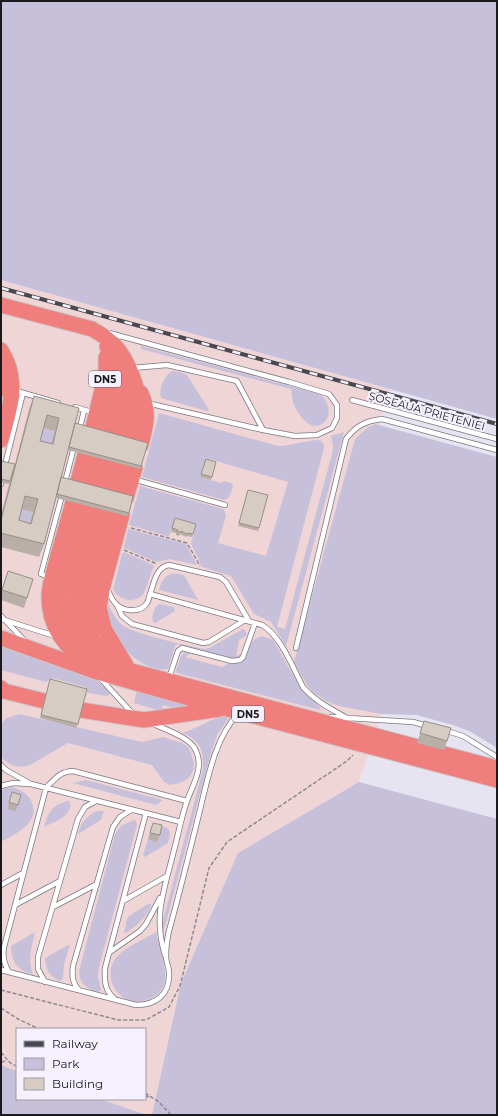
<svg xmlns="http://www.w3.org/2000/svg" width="498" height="1116" font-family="Montserrat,sans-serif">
<rect width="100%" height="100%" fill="#e7e4f1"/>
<path fill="#f0d5d6" d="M1,280L389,389L319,655L381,715L359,782L238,853L181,983L152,1115H147L100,1099H145V1029H17V1071L1,1065Z"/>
<path fill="#c7c0da" d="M1,1H497V419L1,280Z
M141,346L317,393C329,398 334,416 322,424C309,432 296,412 293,402C292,398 292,393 291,389L141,349Z
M172,371L180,372L187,375L209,410L207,411L161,398C158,390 164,376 172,371Z
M159,413L278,446C292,446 305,440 320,440L324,445V448L277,627L285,629L332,454L333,446L331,436L344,432L286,646L271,622L254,614L231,576L202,567L191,544L195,527L174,522L169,536H167L129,525L140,486L223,509L225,512L226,516L218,543L266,556L288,482L206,458L200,477L221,483L224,481L231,483L233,486C231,492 231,498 224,500L142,477Z
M375,424L497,457V748L471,732L453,725L416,715L381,714L339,706L326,701L313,692L307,685L294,662L355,439L367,428Z
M42,428L55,431L48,457L35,454Z
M20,509L33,512L27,537L14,533Z
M128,529L186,544L197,565L170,559L156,562L124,548V547Z
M124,552L153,565L154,567C146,579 149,601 129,600C122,599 118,596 113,590L122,554Z
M173,573L184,575L198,600L159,590C161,582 164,576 173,573Z
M104,595C109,605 113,617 121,624C132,634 187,645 204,649L209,648L243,629L245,630L247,635L239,640L236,656L242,654C241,657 239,659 235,659L177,644L175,646L168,669C147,673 120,649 112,631C107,622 106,605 104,595Z
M159,604L174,607L175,611L155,623L153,622C151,617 154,607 159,604Z
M262,636L273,640L301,689C306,695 318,703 321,709L320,710L177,673L176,671L181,656L185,652L191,653L185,657L222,667L230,663H240C253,656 244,641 262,636Z
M1,644L90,675L109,691L110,694L107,696L88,693L85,687L52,678L46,682L1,670Z
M137,689L191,704L190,706L170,712L171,707L163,705L161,711L134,703Z
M19,714L142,742L163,737L182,743L188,747L191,753L194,764L193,771L190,776L186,780L180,783L170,785L164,782L152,765L68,743L30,765C18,769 10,766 1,757V723L7,718Z
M226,716L228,719L217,735L211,753L163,934L162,924L203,769C204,750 200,740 182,733C196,729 213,717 226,716Z
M86,780L163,800L156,805L73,783Z
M359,782L497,819V1115H152L181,983L238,853Z
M12,787C32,792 42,812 25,827C18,833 9,837 1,842V790L7,788Z
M68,801L70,802C73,816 54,822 44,827C47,813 53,804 68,801Z
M97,811H104L101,820L78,834C81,823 86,816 97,811Z
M134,820L136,821L137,825L99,967L98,976L101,990L98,992C87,989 79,983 79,971L115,834L121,826Z
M156,825C170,828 172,828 168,843L145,857L143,855L148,839L158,841L160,832L150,829L152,827Z
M148,904H151V906C145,918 138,925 126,933L124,932L127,919L129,916Z
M35,932C32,946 27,960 33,974C18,972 11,961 11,946Z
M156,932C159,945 168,971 164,984C159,999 140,1006 126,999C111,992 106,972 115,959C124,947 143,940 156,932Z
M70,944L64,965L63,979L60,981C50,978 45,968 45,958Z
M1,1065L17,1071V1099H100L147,1115H1Z"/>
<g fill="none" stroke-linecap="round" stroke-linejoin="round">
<g stroke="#7a7883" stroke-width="6">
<path id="service" d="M109,333L289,382L329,394L337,405V418L332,428L317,435L295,436L263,430L147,403
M132,368L167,365L237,381L263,430
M13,390L58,403
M352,400L497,439
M75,407L95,413
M80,428L84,410
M5,465L23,393
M133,479L225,505
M65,482L73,451
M1,484V483
M49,577L41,574L61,499
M107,588C109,593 112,600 116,604C124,612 141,613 147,603C149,600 149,597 150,594L262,625C281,636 293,668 303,687C315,701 331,709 347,718
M150,594C154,583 156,567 169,565L220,577L226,582L249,621
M117,605L122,616L132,624L203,643L209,642L245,620
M1,616L25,641
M1,619L55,636
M296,648L346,439C356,426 365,421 382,419L497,450
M100,678L133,714
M169,678L178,651L182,648L232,661L240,660L243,657L255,623
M331,717L413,722L427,726
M151,723C164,729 189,737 195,749C205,767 193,784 187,801C181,818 178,836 173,854C164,891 153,917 165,955
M444,730L463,736L497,757
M1,765L6,770L29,783
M1,786L13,783L31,784L181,822
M1,885L23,873
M123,901L167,876
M15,905L60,881
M53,907L97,884
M110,952L140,931L146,924L160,898
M1,970L136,1005C157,1005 170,994 169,972C169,967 166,962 166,957C166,948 167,939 169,931C179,895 188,858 197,822C206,788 213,739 238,714
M9,972C4,964 2,957 4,947L46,788C54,780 60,771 73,771L187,801
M45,982L38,969V957L78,819L85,807L96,801
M79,990C72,983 72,975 73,966L113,827L120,817L131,810
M116,1000C105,992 104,981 105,968L146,813"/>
</g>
<g stroke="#c8c8c9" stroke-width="17">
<path id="trunk" d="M1,305L92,329C101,334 110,340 117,348C127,360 140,389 138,405C136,417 131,429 128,441
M1,350C20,380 10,408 1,440
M1,389L3,372L2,366
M92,431L106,373V357
M104,434C111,405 125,374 107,347
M116,438L128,391L129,376
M141,445C146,425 150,413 141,393
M77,485L85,455
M89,488L97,458
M102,491L110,461
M114,495L122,465
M126,498L135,468
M73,502C68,520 63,538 58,555C55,568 50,581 49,594C48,625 64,650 92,662
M85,505C80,521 76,537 72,553C69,565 64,577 63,589C60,616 73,643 97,657C107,662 117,666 128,670L497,768
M97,509C93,526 88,543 84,559C72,603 74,626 109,656
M122,515L103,586L99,607L104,628L126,665
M95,628C88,617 88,605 89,591L110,512
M1,638L94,671L224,708L497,780
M1,688L4,691L44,701
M81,710L144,720L220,709"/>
</g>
<path stroke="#8c8a93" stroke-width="1.5" stroke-dasharray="4 2" stroke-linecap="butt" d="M131,528L187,543L200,566
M124,550L157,564
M1,990L118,1020H146L169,1007L180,986L209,868L227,842L347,761L353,755
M1,1008L18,1019L39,1029
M1,1052C6,1058 9,1064 17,1066
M1,1062L7,1061
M145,1093L159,1102L171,1115
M145,1096L150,1097"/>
<use href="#service" stroke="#fff" stroke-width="4.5"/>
<use href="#trunk" stroke="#f07e7c" stroke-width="15"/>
<g stroke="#49484f" stroke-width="4">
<path id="rail" d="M1,288L497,424"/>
</g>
<use href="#rail" stroke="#f5f1fe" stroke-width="2.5" stroke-dasharray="8" stroke-linecap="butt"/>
</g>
<path fill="#b9afa8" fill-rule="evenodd" d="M34,396L141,466L140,469L68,450L61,477L129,513L127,516L56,498L44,544L39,557L1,547V515L9,484L1,483V461L15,464L29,409ZM43,428L55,431L51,444L40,441ZM21,509L33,512L30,523L19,520Z
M206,459L216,462L211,480L200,477Z
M247,493L259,528L258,531L238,526Z
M174,521L193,534L192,537L187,536L186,537L180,534L179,536L176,535V533L171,532Z
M8,571L27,598L24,608L1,600V591Z
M50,679L78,724L76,728L40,718Z
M424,721L447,741L444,750L417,743Z
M12,792L18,805L15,811L7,809Z
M153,823L160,835L157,842L148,839Z"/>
<path fill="#d7ccc3" stroke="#968f88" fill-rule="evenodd" d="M34,396L79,408L44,544L1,533V520ZM47,415L59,418L53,444L40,441ZM25,496L38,499L31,524L19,520Z
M75,423L148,443L141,466L69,447Z
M206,459L216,462L212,477L201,474Z
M1,461L15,464L10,481L1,479Z
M61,477L133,496L129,513L57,494Z
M248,490L268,495L259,528L239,523Z
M175,518L196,524L193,534L188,533L187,534L181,531L180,532H177L178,530L172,528Z
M8,571L33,579L27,598L2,590Z
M50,679L87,689L78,724L41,715Z
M424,721L451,728L447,741L420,733Z
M12,792L21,795L18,805L9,802Z
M153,823L162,825L160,835L150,833Z"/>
<g text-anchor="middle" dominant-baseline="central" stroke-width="4" stroke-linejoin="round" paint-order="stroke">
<g fill="#f5f1fe" stroke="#5c5a61" stroke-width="1">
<rect x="89" y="371" width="32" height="16" rx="3"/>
<rect x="232" y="706" width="32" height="16" rx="3"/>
</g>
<g font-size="10" font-weight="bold" fill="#1a191e">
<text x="105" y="379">DN5</text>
<text x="248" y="714">DN5</text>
</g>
<g font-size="11" fill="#1a191e" stroke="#f5f1fe">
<text transform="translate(427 411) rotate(15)">ȘOSEAUA PRIETENIEI</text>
</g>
</g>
<rect width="498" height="1116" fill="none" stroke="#1a191e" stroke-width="4"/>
<rect x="16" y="1028" width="130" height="72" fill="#f5f1fe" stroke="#9d9ba4"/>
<rect x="24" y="1041" width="20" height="6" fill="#49484f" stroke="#9d9ba4"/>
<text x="52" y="1048" font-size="12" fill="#1a191e">Railway</text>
<rect x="24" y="1058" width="20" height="12" fill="#c7c0da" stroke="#9d9ba4"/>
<text x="52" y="1068" font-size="12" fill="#1a191e">Park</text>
<rect x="24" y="1078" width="20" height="12" fill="#d7ccc3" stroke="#9d9ba4"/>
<text x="52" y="1088" font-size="12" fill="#1a191e">Building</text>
</svg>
